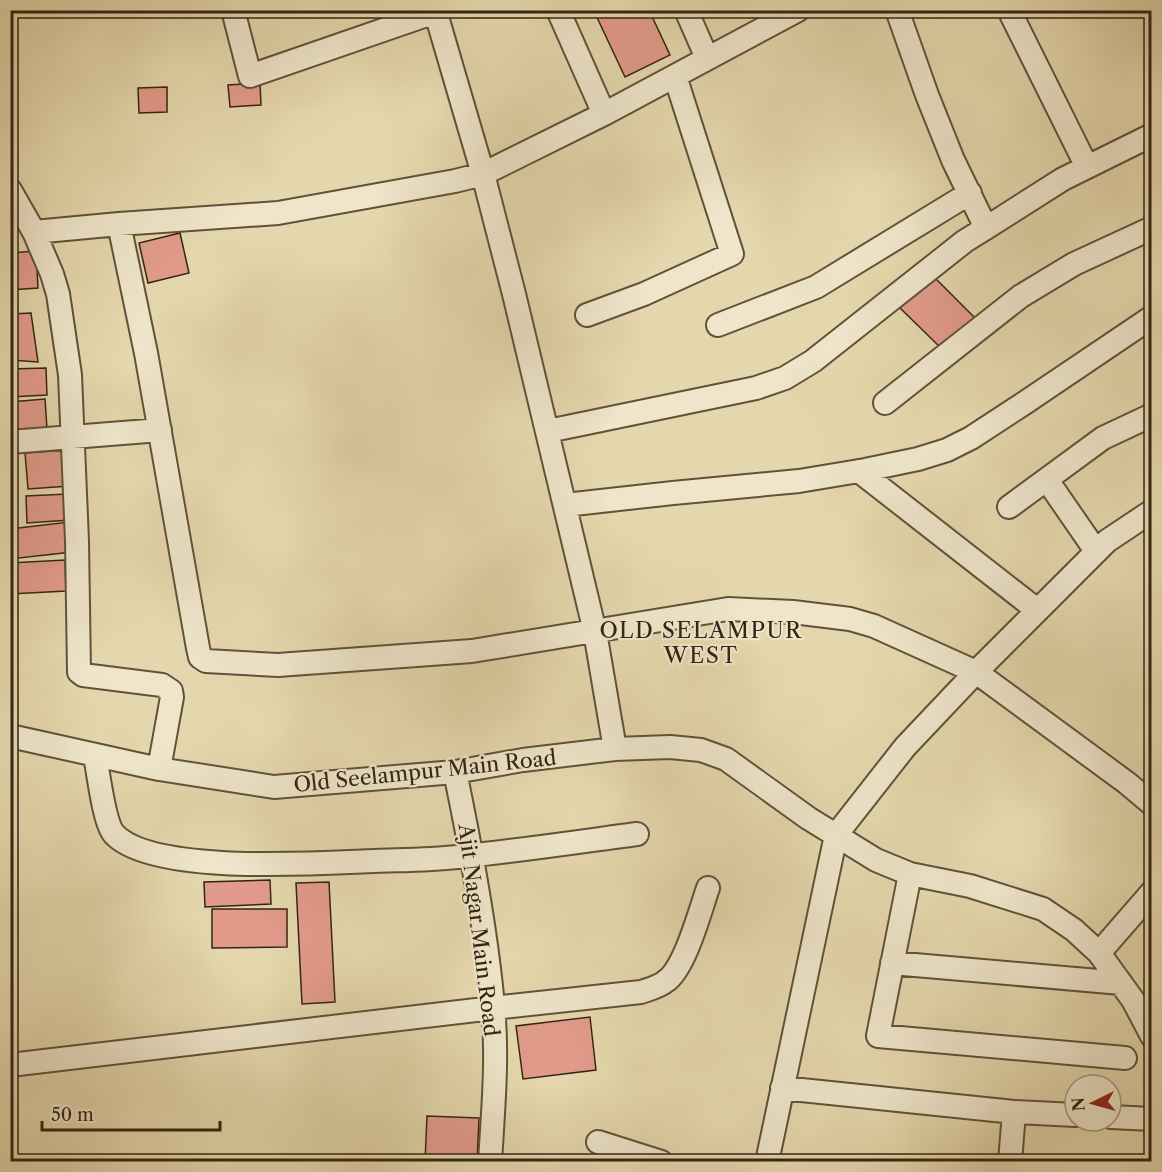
<svg xmlns="http://www.w3.org/2000/svg" width="1162" height="1172" font-family="'Libre Caslon Text',serif">
<rect width="100%" height="100%" fill="#e5d7ad"/>
<filter id="stains"><feTurbulence type="fractalNoise" baseFrequency=".00333" numOctaves="4"/><feColorMatrix values="0 0 0 0 .2 0 0 0 0 .09 0 0 0 0 .02 0 0 0 .5 -.17"/></filter>
<radialGradient id="worn" r=".72"><stop offset=".6" stop-color="#630" stop-opacity="0"/><stop offset="1" stop-color="#630" stop-opacity=".3"/></radialGradient>
<path fill="#e29b8b" stroke="#332513" stroke-width="1.5" d="M596,10H649L670,55L625,77L594,11Z
M260,83L261,105L230,107L228,85Z
M167,87V112L139,113L138,88Z
M180,233L189,273L148,283L139,243Z
M36,251L38,288L10,290V253Z
M931,274L977,320L945,352L899,307Z
M31,313L38,362L10,360V314Z
M46,368L47,395L10,397V369Z
M45,399L47,429L10,432V402Z
M66,450L69,486L28,489L25,453Z
M68,494L70,520L27,523L26,496Z
M69,522L72,552L10,559V529Z
M65,560L66,591L10,594V563Z
M270,880L271,904L205,907L204,882Z
M329,882L335,1002L302,1004L296,883Z
M212,909H287V947L212,948Z
M590,1017L596,1070L523,1079L516,1026Z
M427,1116L479,1118L477,1162H425Z"/>
<g fill="none" stroke-linecap="round" stroke-linejoin="round">
<g stroke="#60523a" stroke-width="26">
<path id="minor" d="M233,10L250,76L441,10
M435,10L483,174L514,294L595,632L615,749
M558,10L604,114
M686,10L707,58
M897,10L927,95L953,160L986,228
M1009,10L1087,167
M10,190L34,232L52,274L58,294L70,375L77,541L79,672L83,675L162,685L171,691L172,697L159,769L274,787L455,772L523,760L615,749L670,747L701,750L726,759L808,818L876,860L910,874L970,886L1043,909L1074,930L1099,953L1133,1000L1152,1036
M119,224L146,353L198,648L200,657L206,661L278,665L472,651L728,609L793,612L850,619L874,626L976,672L1127,783L1152,804
M34,232L119,224L278,213L455,181L483,174L604,114L798,10
M587,315L644,294L732,254L675,76
M718,325L816,287L970,193
M885,403L1021,296L1074,264L1152,228
M548,431L756,388L785,378L813,361L965,241L986,228L1063,179L1152,135
M10,442L160,430
M859,471L1037,610
M1047,480L1096,551
M565,505L673,493L799,481L865,470L918,459L947,450L971,438L1023,404L1152,317
M1009,507L1103,438L1152,415
M10,736L159,769
M95,755C98,771 104,823 114,834C152,875 319,863 375,861C402,860 430,860 457,857C517,851 577,842 637,834
M455,772C471,849 486,928 493,1006C498,1057 493,1111 490,1162
M910,874L878,1036L1125,1058
M1099,953L1152,892
M892,963L1121,983
M10,1065L493,1008L641,992C650,989 659,987 666,981C685,968 700,911 708,888
M782,1088L1014,1112L1075,1115
M1111,1117L1152,1119
M598,1142L661,1162
M767,1162L836,835L905,747L976,672L1107,541L1152,511
M1010,1162L1014,1112"/>
</g>
<use href="#minor" stroke="#eee5ca" stroke-width="22"/>
</g>
<g text-anchor="middle" dominant-baseline="central" stroke-width="4.5" stroke-linejoin="round" paint-order="stroke">
<g font-size="21" fill="#332513" stroke="#eee5ca">
<text transform="translate(425 771) rotate(-6)">Old Seelampur Main Road</text>
<text transform="translate(479 930) rotate(83)">Ajit Nagar Main Road</text>
</g>
<g font-size="22" letter-spacing="1.5" fill="#332513" stroke="#eee5ca">
<text x="701" y="630">OLD SELAMPUR<tspan x="701" dy="25">WEST</tspan></text>
</g>
</g>
<rect width="1162" height="1172" fill="none" stroke="#e5d7ad" stroke-width="36"/>
<rect x="12" y="12" width="1138" height="1148" fill="none" stroke="#332513" stroke-width="3"/>
<rect x="18" y="18" width="1126" height="1136" fill="none" stroke="#332513" stroke-width="1.5"/>
<g transform="translate(1093 1103) rotate(265)"><circle r="28" fill="#eee5ca" stroke="#a39881" stroke-width="1.5"/>
<path d="M0-4.5L10 22L0 15L-10 22Z" fill="#8f2418"/>
<text y="-9" font-size="16" font-weight="bold" text-anchor="middle" fill="#332513">N</text>
</g>
<path d="M42 1121v9h178v-9" fill="none" stroke="#332513" stroke-width="3"/>
<text x="51" y="1121" font-size="18" fill="#332513" stroke="#eee5ca" stroke-width="4.5" paint-order="stroke">50 m</text>
<rect width="100%" height="100%" filter="url(#stains)"/>
<rect width="100%" height="100%" fill="url(#worn)"/>
</svg>
